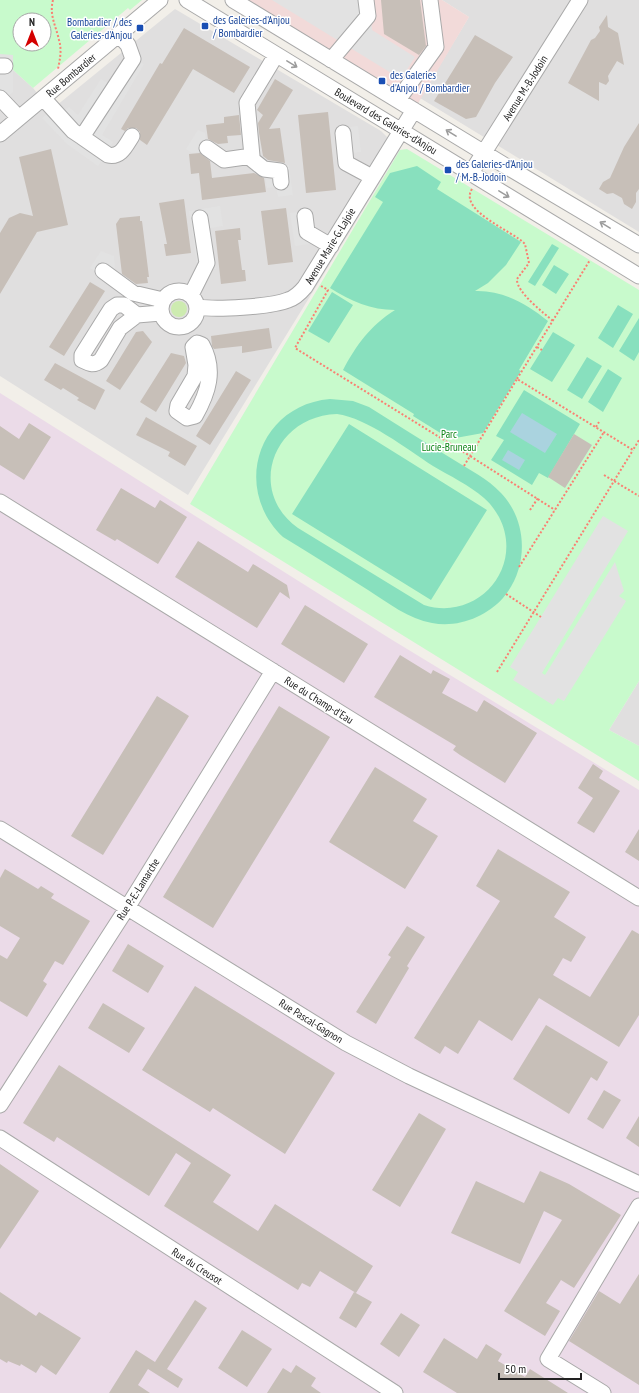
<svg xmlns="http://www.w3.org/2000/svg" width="639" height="1393" font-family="'PT Sans Narrow',sans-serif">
<rect width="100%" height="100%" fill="#f2efe9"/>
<path fill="#e0dfdf" d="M442,0H639V232L420,98L469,17Z
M175,9L381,131L400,150L188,495L0,376V58L33,88L51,110Z
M639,681V746L609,730Z"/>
<path fill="#f2dad9" d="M233,0H442L469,17L414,110Z"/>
<path fill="#ebdbe8" d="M0,393L389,638L639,790V1393H0Z"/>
<path fill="#cdebb0" d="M171 309a8 8 0 1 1 16 0a8 8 0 1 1-16 0Z"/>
<path fill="#c8facc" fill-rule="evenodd" d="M0,0H142L130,10L128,8L33,88L0,58ZM20,20H44V44H20Z
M407,149L639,290V681L609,730L639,746V781L190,504L400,150Z"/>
<path fill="#88e0be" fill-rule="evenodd" d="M417,166L441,182L437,189L521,242L506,265L488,283L475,291C503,290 527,304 548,321L519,370L521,371L483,433L450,439L413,416L414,414L343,370C357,344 370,326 395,310C371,310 351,301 330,288L383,202L375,197L390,173Z
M552,244L559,248L535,286L528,282Z
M554,265L569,274L556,294L542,285Z
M332,292L353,305L329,343L308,331Z
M618,305L633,314L613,348L598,338Z
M639,318V352L634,361L619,351Z
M553,332L575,345L552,382L530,369Z
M587,357L602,366L582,399L567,390Z
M608,369L622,378L603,412L588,402Z
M524,390L580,424L548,478L539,473L532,485L491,460L504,440L496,436Z
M330,399L353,401L369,407C397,425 425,442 454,460C470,470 488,479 501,493C528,521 529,568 503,598C486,617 458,628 432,623C409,619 388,603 368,590C340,572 312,555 283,537C231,488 259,405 330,399ZM337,414C367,418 407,449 433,466C450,476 469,485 484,498C490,503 495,510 499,517C525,567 478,622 424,605L298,528C246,491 273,416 337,414Z
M349,424L487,510L431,600L292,514Z"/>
<path fill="#e2e2e2" d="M272,0H369L372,30L415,57L401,79Z
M0,54L13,55V92L0,104Z
M128,57L144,64L102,135L113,142L98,166L67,144L42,118L56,107L61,113L69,107L78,115L101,79L109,84Z
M358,126L361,152L340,154L336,129Z
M198,130L205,133L208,151L192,153L186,149Z
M289,165L293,195L278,197L276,187L267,188L264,169Z
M220,206L223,226L210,228L216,269L198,271L189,211Z
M313,210L317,243L295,246L290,213Z
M101,251L114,256L116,285L90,268Z
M603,516L628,531L542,673L545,675L615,562L624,591L619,596L626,601L564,701L558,698L553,705L513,680L518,672L510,667Z"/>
<path fill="#aad3df" d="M522,413L557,434L545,453L510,432Z
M508,450L525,460L519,470L502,460Z"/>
<path fill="#c7bfb8" d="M381,0H420L426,46L419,55L384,34Z
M607,15L608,27L618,33L624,65L617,61L608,76L609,81L606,85L599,82V101L568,83L591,40L595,38L600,31L599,27Z
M184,28L250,67L234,93L193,69L147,145L140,140V132L136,128H128L125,131L121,129L160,63L162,64Z
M475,35L513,57L495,83L476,117L466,119L434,101Z
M275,79L293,90L269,129L280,128L285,163L268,160L263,156L259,133L258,123L263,115L257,110Z
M328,112L336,190L306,193L298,115Z
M239,115L241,135L227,136L228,143L218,144L208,139L206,125L224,123V117Z
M639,123V189L636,193V202L632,209L624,204L622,198L613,193L607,194L599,189L603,182L610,178L624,147Z
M51,149L68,225L37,232L0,294V233L9,218L20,213L33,216L19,157Z
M200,153L210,161L212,178L254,173L264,178L266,192L202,200L199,173L191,174L189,154Z
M184,199L191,253L166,256L164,244H167L159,203Z
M286,208L293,262L268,265L261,211Z
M140,216V221H142L149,277H147L148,283L136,284L122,274L116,224L120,218Z
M240,228L241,240H238L242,270H245L246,281L221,284L215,231Z
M90,282L105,291L64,356L49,347Z
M269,328L272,348L242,353V346L214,349L212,346L211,336Z
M143,331L152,342L120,390L106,381L136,332Z
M171,353L184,356L186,363L156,412L140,402Z
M55,363L105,390L95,410L77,400L79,398L63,388L61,390L44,380Z
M236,371L251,380L210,445L196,436Z
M146,417L197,446L185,466L168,456L170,452L136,435Z
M29,423L51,437L24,480L0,465V426L19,439Z
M574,434L592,445L565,488L548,477Z
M121,488L155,508L160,500L187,517L158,564L117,539L115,541L96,530Z
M198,541L248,572L253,564L287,585L290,599L280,592L257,628L175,577Z
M305,605L368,644L344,683L281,644Z
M400,655L431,674L433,670L450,679L442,693L477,712L484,700L537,733L505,783L460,755L453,750L456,746L374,697Z
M157,696L189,716L103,855L71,836Z
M279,706L330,737L213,928L163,897Z
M593,764L603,771L599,778L620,791L594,833L577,823L593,798L578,788Z
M375,767L427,799L413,821L438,836L405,889L329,842Z
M639,829V861L625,852Z
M498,849L570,892L554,917L586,937L571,962L563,958L553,975L590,997L632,930L639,934V1015L619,1047L539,998L512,1041L479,1020L458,1054L445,1046L440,1054L414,1038L500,901L476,886Z
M5,869L38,889L41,886L54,894L51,898L90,921L63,965L55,961L43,981L47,984L27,1017L0,1001V955L7,959L20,938L0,926V878Z
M407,926L425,937L407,966L409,968L376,1024L356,1012L391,957L388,955Z
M128,944L164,966L148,993L112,971Z
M195,986L335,1073L285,1154L213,1108L210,1112L142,1070Z
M103,1003L145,1028L129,1053L88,1028Z
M546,1025L608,1062L597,1081L591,1077L569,1114L513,1079Z
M59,1065L231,1175L213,1202L258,1231L275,1204L373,1266L356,1293L320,1271L310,1287L302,1283L298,1290L164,1206L191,1163L176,1153L149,1196L57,1137L54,1142L23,1123Z
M604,1090L621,1100L603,1129L587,1119Z
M419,1113L446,1129L400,1207L372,1190Z
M639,1116V1147L626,1138Z
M0,1164L39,1191L0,1249Z
M540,1171L569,1184L621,1215L574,1288L561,1280L546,1303L560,1311L545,1336L504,1311L562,1220L544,1211L520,1264L451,1233L476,1181L524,1203Z
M639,1274V1385L569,1341L599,1291L620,1304Z
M0,1292L36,1316L39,1312L81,1338L56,1375L41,1365L36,1373L21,1364L20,1366L8,1361L7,1363L0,1359Z
M354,1292L372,1302L356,1328L339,1318Z
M195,1300L207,1308L167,1369L183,1379L178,1388L148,1369L138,1385L150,1393H109L136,1350L155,1362Z
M401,1313L420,1325L399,1357L380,1344Z
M242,1330L272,1349L247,1387L218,1368Z
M444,1338L477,1359L486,1344L502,1354L498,1361L525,1377L530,1369L568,1393H457L423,1372Z
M296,1365L316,1378L311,1386L321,1393H267L283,1368L291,1373Z"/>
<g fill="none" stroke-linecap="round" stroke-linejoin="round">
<g stroke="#a9a9a9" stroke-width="17">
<path id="minor" d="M187,0L639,276
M233,0L504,165L639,245
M331,60L368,16L366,0
M0,66H5
M0,98L19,118
M43,98L73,131L82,137L133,59L128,45L119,35
M398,100L436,47L430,0
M343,133L346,163L372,177
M0,134L160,0
M82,137L108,155C121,158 126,145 132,136
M207,148L224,160L252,156L247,103L276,55
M249,157L264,169L280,171L281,182
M471,173L580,0
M305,216L307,232L331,246
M103,271L133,293L163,300
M161 309a18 18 0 1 1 36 0a18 18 0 1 1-36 0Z
M191,295L207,263L200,218
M198,307C215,310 271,307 288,300C295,298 300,293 305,287L414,110
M137,315L124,305H117L111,309L82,355V360C90,364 94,366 101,360L120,328L137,315L161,313
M197,343L202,345C216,370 208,393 195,416L187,418L177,411L178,405L195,376L196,365L193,347Z
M0,502L639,898
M0,829L346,1043L409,1076L639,1184
M0,1105L127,908L273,671
M0,1138L395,1393
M603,1393L548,1359L639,1206"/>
</g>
<path stroke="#fa8072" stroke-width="2" stroke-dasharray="2 2" stroke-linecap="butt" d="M53,0C49,15 56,26 59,40C62,50 60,59 58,69
M472,189C458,211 513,231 525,244L529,263L517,279C516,292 544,313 553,321
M321,286L328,290L295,348L470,456L517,379L633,450L639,440
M537,347L542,350
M517,379L590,260
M596,427L599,422
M464,466L470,456L555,510
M604,475L639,496
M530,510L538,498
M519,567L604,432
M506,594L541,617
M497,672L633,450"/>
<use href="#minor" stroke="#fff" stroke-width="15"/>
</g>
<defs><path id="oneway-shaft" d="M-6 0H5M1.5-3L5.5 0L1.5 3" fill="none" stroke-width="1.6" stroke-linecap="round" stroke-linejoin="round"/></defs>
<g stroke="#9c9c9c">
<use href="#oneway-shaft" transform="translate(292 64) rotate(31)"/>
<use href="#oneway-shaft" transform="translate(451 133) rotate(-148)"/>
<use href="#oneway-shaft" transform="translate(504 194) rotate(31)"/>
<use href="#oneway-shaft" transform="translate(605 225) rotate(-149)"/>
</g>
<g fill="#1a4fb4" stroke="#fff" stroke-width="1.5">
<rect x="201" y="22" width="8" height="8" rx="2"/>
<rect x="136" y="24" width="8" height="8" rx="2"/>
<rect x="378" y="77" width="8" height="8" rx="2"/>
<rect x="444" y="166" width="8" height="8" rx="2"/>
</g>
<g text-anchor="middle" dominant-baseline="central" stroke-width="3" stroke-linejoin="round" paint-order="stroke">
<g font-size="11" fill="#164399" stroke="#fff" text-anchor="start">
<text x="213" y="20">des Galeries-d'Anjou<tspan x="213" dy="13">/ Bombardier</tspan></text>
<text x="132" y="22" text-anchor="end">Bombardier / des<tspan x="132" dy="13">Galeries-d'Anjou</tspan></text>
<text x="390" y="75">des Galeries<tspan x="390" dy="13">d'Anjou / Bombardier</tspan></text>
<text x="456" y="164">des Galeries-d'Anjou<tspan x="456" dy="13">/ M.-B.-Jodoin</tspan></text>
</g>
<g font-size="11" fill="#222" stroke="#fff">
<text transform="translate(71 75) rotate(-40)">Rue Bombardier</text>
<text transform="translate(525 88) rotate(-58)">Avenue M.-B.-Jodoin</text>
<text transform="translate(386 121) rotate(31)">Boulevard des Galeries-d'Anjou</text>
<text transform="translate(330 246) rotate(-59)">Avenue Marie-G.-Lajoie</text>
<text transform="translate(319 700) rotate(32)">Rue du Champ-d'Eau</text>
<text transform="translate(138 889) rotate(-58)">Rue P.-E.-Lamarche</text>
<text transform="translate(311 1021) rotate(32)">Rue Pascal-Gagnon</text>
<text transform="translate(197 1266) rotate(33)">Rue du Creusot</text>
</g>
<g font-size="11" fill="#0c8416" stroke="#fff">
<text x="449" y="434">Parc<tspan x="449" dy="13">Lucie-Bruneau</tspan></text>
</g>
</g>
<g transform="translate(32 32)"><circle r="19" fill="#ffffff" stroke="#a7a7a7"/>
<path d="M0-3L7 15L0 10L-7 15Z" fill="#d40000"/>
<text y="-6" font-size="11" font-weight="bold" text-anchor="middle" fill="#222222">N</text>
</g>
<path d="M499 1373v6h82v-6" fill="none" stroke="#222222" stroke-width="2"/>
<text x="505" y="1373" font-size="12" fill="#222222" stroke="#ffffff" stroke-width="3" paint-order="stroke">50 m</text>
</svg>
